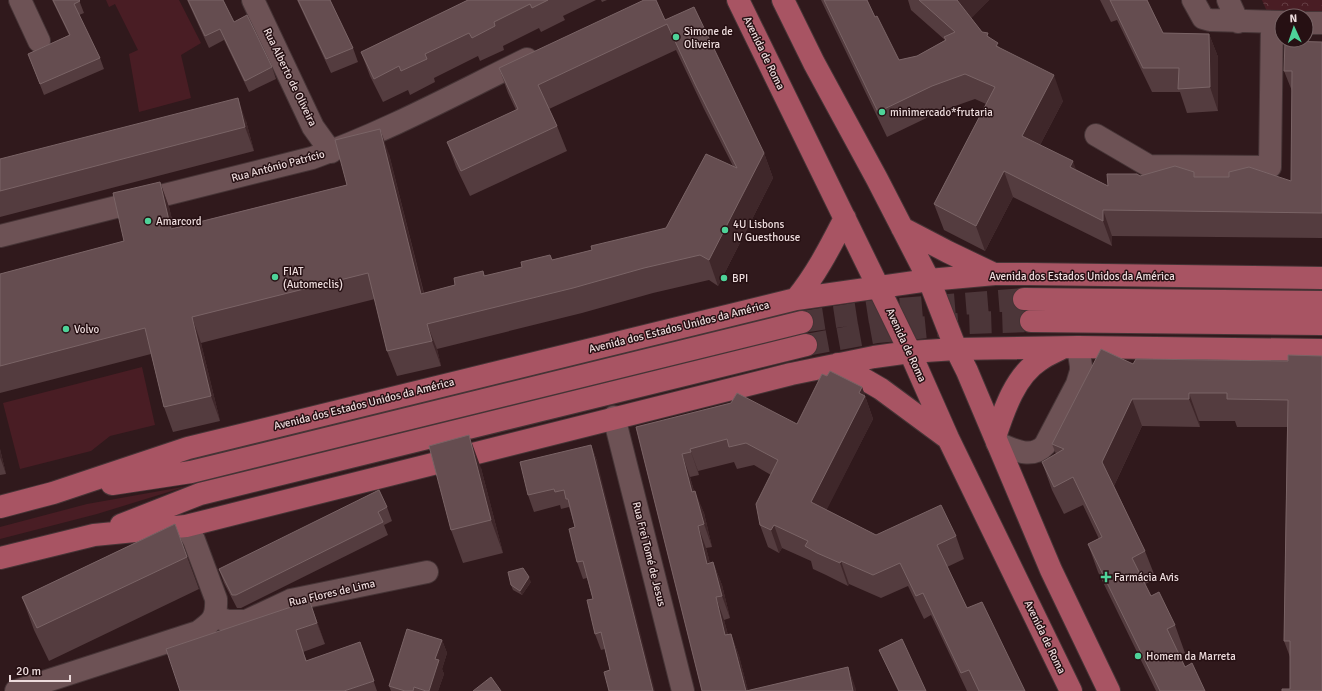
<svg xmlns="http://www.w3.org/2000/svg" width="1322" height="691" font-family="Signika,sans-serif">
<defs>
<pattern id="park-crowns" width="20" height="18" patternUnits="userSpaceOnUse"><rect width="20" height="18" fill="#491d24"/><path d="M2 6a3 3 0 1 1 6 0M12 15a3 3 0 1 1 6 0" fill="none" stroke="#643d43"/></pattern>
</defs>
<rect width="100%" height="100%" fill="#30191c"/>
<path fill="#491d24" d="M106,0H179L201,43L181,55L191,98L139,112L129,54L138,50L115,4L109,7Z
M142,367L155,425L110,436L91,451L20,469L3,403Z
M188,486L97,514L0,539V527L87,504Z"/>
<path fill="url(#park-crowns)" d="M1262,0H1322V14H1268Z"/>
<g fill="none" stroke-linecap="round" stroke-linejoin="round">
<path stroke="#4c3639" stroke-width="22" stroke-dasharray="22 11" stroke-linecap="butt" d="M802,322L874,311L1024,299
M806,345L877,332L969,323L1031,321"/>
<g stroke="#463436" stroke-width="24">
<path id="minor" d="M20,0L39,41
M253,0L313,127L331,152
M1193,0L1203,18L1210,20L1282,22
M1228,0L1238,22
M1306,23H1322
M1096,135L1149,166L1270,167L1272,22
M0,236L312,158C386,132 457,93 527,59
M614,417L683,691
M997,443C1012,449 1032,460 1045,445L1077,384L1081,371V366L1078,347
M215,617L228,621H246L291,600L427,572
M16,691L198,632C212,622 217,618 216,599L194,540L186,526"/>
</g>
<g stroke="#463436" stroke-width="24">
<path id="major" d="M738,0L910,352L948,438L1071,691
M783,0L814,63L877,179L929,280L956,349L967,371L1051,570L1109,691
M902,228L948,252L994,274
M796,299C817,273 830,247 845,218
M1024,299L1322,302
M1031,321L1322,324
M838,364L881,389L946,437
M995,437C1004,410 1015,376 1040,360C1047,355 1055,352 1062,348
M112,484L191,472L802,322
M0,507L53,493L188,448L796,299L929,280L995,274H1028L1322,278
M121,525L200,494L806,345
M0,558L94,535L186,526L791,374L874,357L910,352L956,349L1078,347L1322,350"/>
</g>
<use href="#minor" stroke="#6d5255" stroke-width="22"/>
<use href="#major" stroke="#a85463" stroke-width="22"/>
</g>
<path fill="#543c3f" d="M52,0H79L84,13L79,15L100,58L104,69L44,95L28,54L69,35Z
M187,0H223L234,22L272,67L276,79L249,92L224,40L209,48Z
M297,0H330L353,48L358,62L331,73Z
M468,0H596L563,16L565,20L541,32L539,28L503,46L504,50L480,61L478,56L434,78L435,82L410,95L408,90L383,102L370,76L361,52Z
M601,0H607L602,2Z
M821,0H867L875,17L899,60L917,56L945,40L911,10L908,0H989L971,18L982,32L989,37L999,47L1063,101L1040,145L1077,170L1108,186L1140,176L1196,177L1291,181L1292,91L1284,71L1322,42V238L1112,236V246L1013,197L985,251L944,230L934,204L986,104L975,99L941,111L887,137Z
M1100,0H1147L1163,33L1209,34L1218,57V111L1187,113L1180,92H1152L1117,20L1111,22Z
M665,20L764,153L773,178L718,286L709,280L653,293L582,313L437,349L441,366L397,376L387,351L375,299L201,343L220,421L173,432L164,407L151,354L0,393V274L124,241L160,182L169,207L174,228L347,185L389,154L424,293L455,285L483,271L485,276L592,250L666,228L733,166L704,109L676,50L549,109L557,126L567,151L470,196L456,167L447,142L516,110L508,93L499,68Z
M246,121L254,151L0,217V159Z
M1322,356L1290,689V657L1284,641L1287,427H1237L1235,421H1199L1200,427L1142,426L1114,486L1145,551L1156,579L1145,584L1151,596L1175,625L1185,653L1180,655L1185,667L1205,691H1156L1098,572L1088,544L1099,539L1083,505L1064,514L1052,490L1042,462L1056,454L1052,444L1133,364L1288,361Z
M827,376L862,387L873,419L826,510L876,535L956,536L964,559L947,567L967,608L1025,691H967L931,615L924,619L908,586L881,598L849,584L848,586L826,575L813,569L811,561L782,548L779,553L768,547L760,525L771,475L754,465L737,469L734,462L698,471L699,475L690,477L694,491L704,513L712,547L706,548L710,563L713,562L722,585L730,618L724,620L728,635L731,634L739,656L748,691L848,667L856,691H702L636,427L797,424Z
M591,445L597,461L610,670L605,649L601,650L595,634L593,599L587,578L583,579L577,562L575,527L569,507L561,509L560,505L534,512L528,495Z
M0,449L6,474L0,475Z
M481,468L503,553L463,563L451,530Z
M387,507L392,521L384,525L388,535L241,608H237L224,583L219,569Z
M175,524L199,589L49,661L34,630L22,597Z
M531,582L522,595L513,590L511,585Z
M310,602L325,644L303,652L307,661L360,642L377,691H180Z
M442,640L447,653L442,669L444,674L438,691H391L389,686Z
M879,650L926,691H898Z"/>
<path fill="#3f272a" d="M957,0H989L966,24Z
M1209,34L1218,57V111L1210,87Z
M1054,75L1063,101L1031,162L1022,136Z
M238,98L246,121L254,151L245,127Z
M380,129L389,154L430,319L421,294Z
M764,153L773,178L718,286L709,260Z
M1073,161L1082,186L1070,167Z
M1004,171L1013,197L985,251L976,226Z
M160,182L169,207L180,254L171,229Z
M1103,210L1112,236V246L1103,221Z
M192,317L201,343L220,421L211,396Z
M427,324L437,349L441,366L432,341Z
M862,387L873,419L819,525L811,502Z
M1189,393L1199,421L1200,427L1189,399Z
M1132,399L1142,426L1112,490L1102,462Z
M469,435L481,468L503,553L491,520Z
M591,445L597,461L655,691H653Z
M0,449L6,474L0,457Z
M690,449L698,471L699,475L691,452Z
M682,454L690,477L700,514L692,492Z
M695,491L704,513L712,547L704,524Z
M774,525L782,548L779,553L771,530Z
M698,526L706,548L716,586L707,564Z
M841,561L849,584L848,586L840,563Z
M713,562L722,585L730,618L722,596Z
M529,577L531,582L522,595L520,591Z
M716,597L724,620L734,658L725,635Z
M310,602L318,624L325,644L317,623Z
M731,634L739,656L748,691H746Z
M442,640L447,653L442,669L444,674L438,691H429L435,659Z
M848,667L856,689V691H853Z"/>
<path fill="#654d50" stroke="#7a6466" d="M53,0H79L80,1L74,4L100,58L40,84L28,54L70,35Z
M188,0H223L234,22L247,15L272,67L245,81L220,29L205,36Z
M298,0H330L353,48L326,59Z
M468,0H548L532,8L530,4L494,22L495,26L472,38L469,33L425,54L427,59L401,71L399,66L374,79L361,52Z
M644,0H656L665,20L694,7L764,153L709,260L700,255L644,268L573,288L427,324L432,341L387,351L368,273L192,317L211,396L164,407L145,328L0,366V274L124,241L113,193L160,182L171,229L347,185L335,140L380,129L421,294L455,285L454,278L483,271L484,276L522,267L521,262L550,255L552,260L592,250L591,246L666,228L706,154L737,168L695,84L667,24L538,85L557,126L461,171L447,142L518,109L499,68Z
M824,0H867L875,17L877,16L899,60L917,56L946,40L944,37L955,32L919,0H957L982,32L988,33L987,36L998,43L996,46L1054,75L1022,136L1073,161L1070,167L1108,186L1107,174H1137L1140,176L1175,166L1194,172V177H1229V172L1249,167L1291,181L1292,71H1284L1285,41L1322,42V213L1103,210V221L1004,171L976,226L934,204L995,87L965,74L932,86L878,112Z
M1110,0H1147L1163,33L1209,34L1210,87L1178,89L1179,68H1143Z
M238,98L245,127L0,191V159Z
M1101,349L1133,364L1136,359L1288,361V355L1322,356V691H1282V689H1290V641H1284L1288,400L1227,399V393H1189V399H1132L1102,462L1145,551L1132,558L1151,596L1159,592L1175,625L1167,629L1185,667L1192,663L1205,691H1160L1088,544L1102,537L1073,477L1054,487L1042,462L1064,449L1052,444Z
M830,371L862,387L859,393L865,396L811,502L876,535L941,505L956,536L937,545L967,608L982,602L1025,691H979L969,670L961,673L923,593L916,596L900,563L873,575L841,561L840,563L817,553L805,546L808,541L774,525L771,530L760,525L756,504L778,460L746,443L729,447L727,439L690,449L691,452L682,454L692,492L695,491L704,524L698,526L707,564L713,562L722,596L716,597L725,635L731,634L746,691H702L636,427L731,403L737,393L797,424L822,374L827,376Z
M469,435L491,520L451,530L429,446Z
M591,445L653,691H609L604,672L610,670L601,632L595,634L587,600L593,599L583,561L577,562L569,529L575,527L568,499H566L564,490L555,492L554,489L528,495L520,462Z
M379,490L387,507L378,512L383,522L236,595H232L219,569Z
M175,524L187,557L37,628L22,597Z
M523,568L529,577L520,591L511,585L508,572Z
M310,602L317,623L296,630L306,661L360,642L374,681L344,691H180L166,649L288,608Z
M407,629L442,640L435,659L439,660L429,691H426L414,687L413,691H405L389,686Z
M902,639L926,691H899L879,650Z
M848,667L853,691H746Z
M491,677L501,691H473Z"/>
<g fill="#4ed399" stroke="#261013" stroke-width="1.5">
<circle cx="676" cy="37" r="4"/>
<circle cx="882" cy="112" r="4"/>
<circle cx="148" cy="221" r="4"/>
<circle cx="725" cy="230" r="4"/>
<circle cx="275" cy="277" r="4"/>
<circle cx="724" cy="278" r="4"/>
<circle cx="66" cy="329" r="4"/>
<path d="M1104 571h4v4h4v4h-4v4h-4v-4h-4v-4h4z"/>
<circle cx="1138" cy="656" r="4"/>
</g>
<g text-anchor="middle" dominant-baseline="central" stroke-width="3" stroke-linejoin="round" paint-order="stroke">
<g font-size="11" fill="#eddcdd" stroke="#261013" text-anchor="start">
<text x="684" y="31">Simone de<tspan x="684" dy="13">Oliveira</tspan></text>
<text x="890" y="112">minimercado*frutaria</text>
<text x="156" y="221">Amarcord</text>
<text x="733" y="224">4U Lisbons<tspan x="733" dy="13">IV Guesthouse</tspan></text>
<text x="283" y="271">FIAT<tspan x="283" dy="13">(Automeclis)</tspan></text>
<text x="732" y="278">BPI</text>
<text x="74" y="329">Volvo</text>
<text x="1114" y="577">Farmácia Avis</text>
<text x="1146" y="656">Homem da Marreta</text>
</g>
<g font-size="11" fill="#eddcdd" stroke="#261013">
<text transform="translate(764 53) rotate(64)">Avenida de Roma</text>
<text transform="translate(290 77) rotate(64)">Rua Alberto de Oliveira</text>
<text transform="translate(278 166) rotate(-15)">Rua António Patrício</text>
<text x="1082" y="276">Avenida dos Estados Unidos da América</text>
<text transform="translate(679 327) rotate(-14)">Avenida dos Estados Unidos da América</text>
<text transform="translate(906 345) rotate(65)">Avenida de Roma</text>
<text transform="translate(364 404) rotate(-14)">Avenida dos Estados Unidos da América</text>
<text transform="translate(649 554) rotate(76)">Rua Frei Tomé de Jesus</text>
<text transform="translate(332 593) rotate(-13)">Rua Flores de Lima</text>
<text transform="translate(1045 637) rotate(64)">Avenida de Roma</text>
</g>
</g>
<g transform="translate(1294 28) rotate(357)"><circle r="19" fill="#261013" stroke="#766264"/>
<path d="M0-3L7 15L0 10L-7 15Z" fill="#4ed399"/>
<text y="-6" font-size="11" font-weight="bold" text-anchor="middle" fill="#eddcdd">N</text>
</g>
<path d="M10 675v6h60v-6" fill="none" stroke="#eddcdd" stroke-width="2"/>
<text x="16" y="675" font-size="12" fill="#eddcdd" stroke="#261013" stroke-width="3" paint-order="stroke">20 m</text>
</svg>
